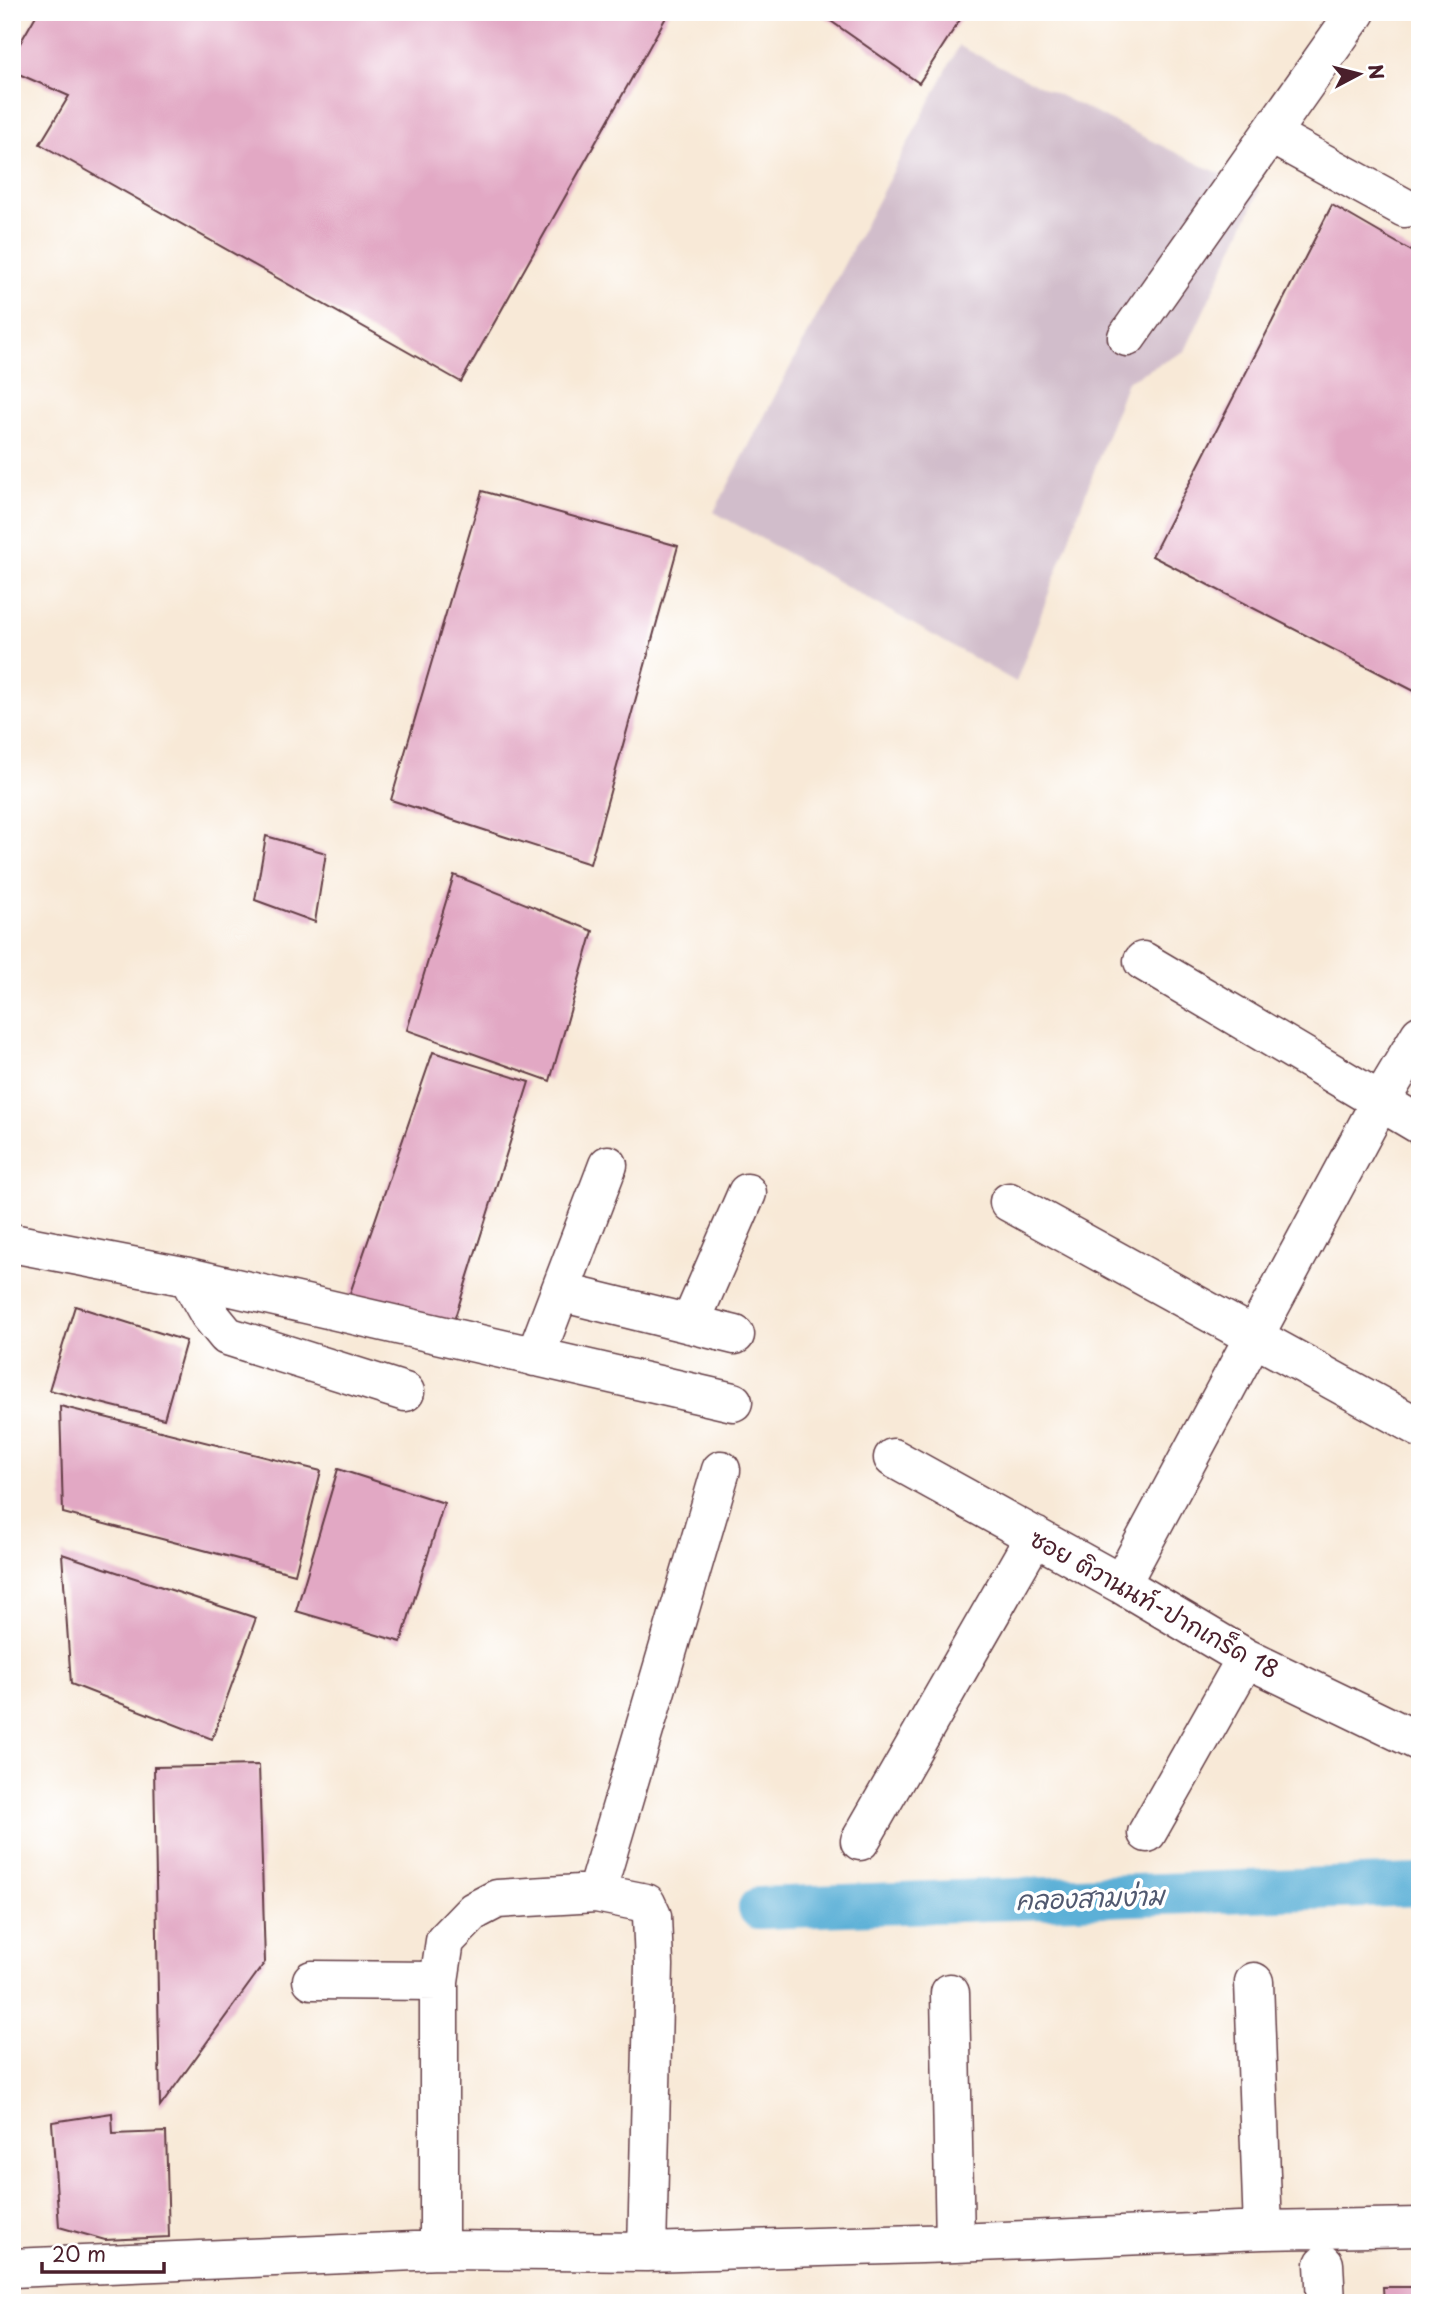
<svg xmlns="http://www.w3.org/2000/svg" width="1432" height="2315" font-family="'Playpen Sans','Playpen Sans Thai',sans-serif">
<rect width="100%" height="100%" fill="#fff"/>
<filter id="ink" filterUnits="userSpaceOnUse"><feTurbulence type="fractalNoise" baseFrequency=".0143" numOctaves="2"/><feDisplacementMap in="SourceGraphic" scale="14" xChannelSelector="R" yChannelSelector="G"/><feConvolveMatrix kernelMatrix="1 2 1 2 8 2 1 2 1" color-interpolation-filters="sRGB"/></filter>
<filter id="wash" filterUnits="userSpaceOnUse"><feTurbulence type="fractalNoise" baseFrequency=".00686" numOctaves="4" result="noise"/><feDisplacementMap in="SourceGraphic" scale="28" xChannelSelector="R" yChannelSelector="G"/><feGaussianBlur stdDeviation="1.57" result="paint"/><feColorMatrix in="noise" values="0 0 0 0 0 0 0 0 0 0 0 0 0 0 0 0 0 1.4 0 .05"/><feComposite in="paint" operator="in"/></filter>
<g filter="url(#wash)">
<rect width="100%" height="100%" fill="#f8e9d7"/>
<path fill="#d1bdcb" d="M959,46L1203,166L1260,190L1185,351L1127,381L1016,682L714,512Z"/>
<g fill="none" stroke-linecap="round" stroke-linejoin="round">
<path stroke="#5bb0d7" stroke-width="42" d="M759,1908L1420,1885"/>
</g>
<g id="blocks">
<path fill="#e2a8c4" d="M38,12H669L461,382L40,144L69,96L12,71V57Z
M818,12H965L919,83Z
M1332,205L1420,256V694L1152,556Z
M482,491L678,546L590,864L391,800Z
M266,836L326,853L315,922L255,900Z
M454,875L593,931L550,1081L407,1030Z
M433,1052L529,1082L451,1330L348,1299Z
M75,1306L186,1341L164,1419L49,1390Z
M60,1406L321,1471L295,1574L63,1513Z
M338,1469L444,1503L401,1642L296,1611Z
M62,1554L256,1618L212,1739L71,1684Z
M259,1765L265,1962L160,2107L154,1767Z
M112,2113L113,2134L166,2132L169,2237L105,2240L59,2227L52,2122Z
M1383,2287H1420V2303H1384Z"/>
</g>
</g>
<g filter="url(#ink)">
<use href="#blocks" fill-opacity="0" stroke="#643d45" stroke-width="2"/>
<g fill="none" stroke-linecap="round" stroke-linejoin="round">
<g stroke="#643d45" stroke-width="41">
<path id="minor" d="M1270,134L1405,208
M1127,337L1356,12
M1143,961L1420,1125
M1009,1202L1420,1428
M12,1243L188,1277L209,1314L227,1336L405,1392
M188,1277L733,1402
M560,1292L735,1335
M690,1324L747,1193
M535,1357L608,1165
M893,1458L1121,1584L1246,1658L1420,1742
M1121,1584L1380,1102L1420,1035
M1147,1833L1246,1658
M860,1841L1035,1536
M596,1893L646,1903L652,1916L654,1965L647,2252
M312,1980L439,1981
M1254,1982L1263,2230
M950,1993L955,2243
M439,2250V1981L445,1941L474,1911L497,1899L596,1893L721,1470
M1324,2264L1326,2303
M12,2268L439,2250L647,2252L955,2243L1263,2230L1420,2227"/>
</g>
<use href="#minor" stroke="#fff" stroke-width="38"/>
</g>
</g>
<g text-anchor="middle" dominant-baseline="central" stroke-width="7" stroke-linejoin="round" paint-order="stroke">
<g font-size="24" fill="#4a1f2b" stroke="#fff">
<text transform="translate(1155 1603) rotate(29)">ซอย ติวานนท์-ปากเกร็ด 18</text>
</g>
<g font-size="26" font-style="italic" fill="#515970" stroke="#fff">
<text transform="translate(1090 1897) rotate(-2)">คลองสามง่าม</text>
</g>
</g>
<rect width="1432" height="2315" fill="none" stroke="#fff" stroke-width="42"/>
<g transform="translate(1359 74) rotate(83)" stroke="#ffffff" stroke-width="5" paint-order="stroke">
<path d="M0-5L12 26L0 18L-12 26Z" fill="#4a1f2b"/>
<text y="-10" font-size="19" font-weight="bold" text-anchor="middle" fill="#4a1f2b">N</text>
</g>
<path d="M42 2262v10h122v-10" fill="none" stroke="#4a1f2b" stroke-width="3.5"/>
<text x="52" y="2262" font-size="21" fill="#4a1f2b" stroke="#ffffff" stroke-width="5" paint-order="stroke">20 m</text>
</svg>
